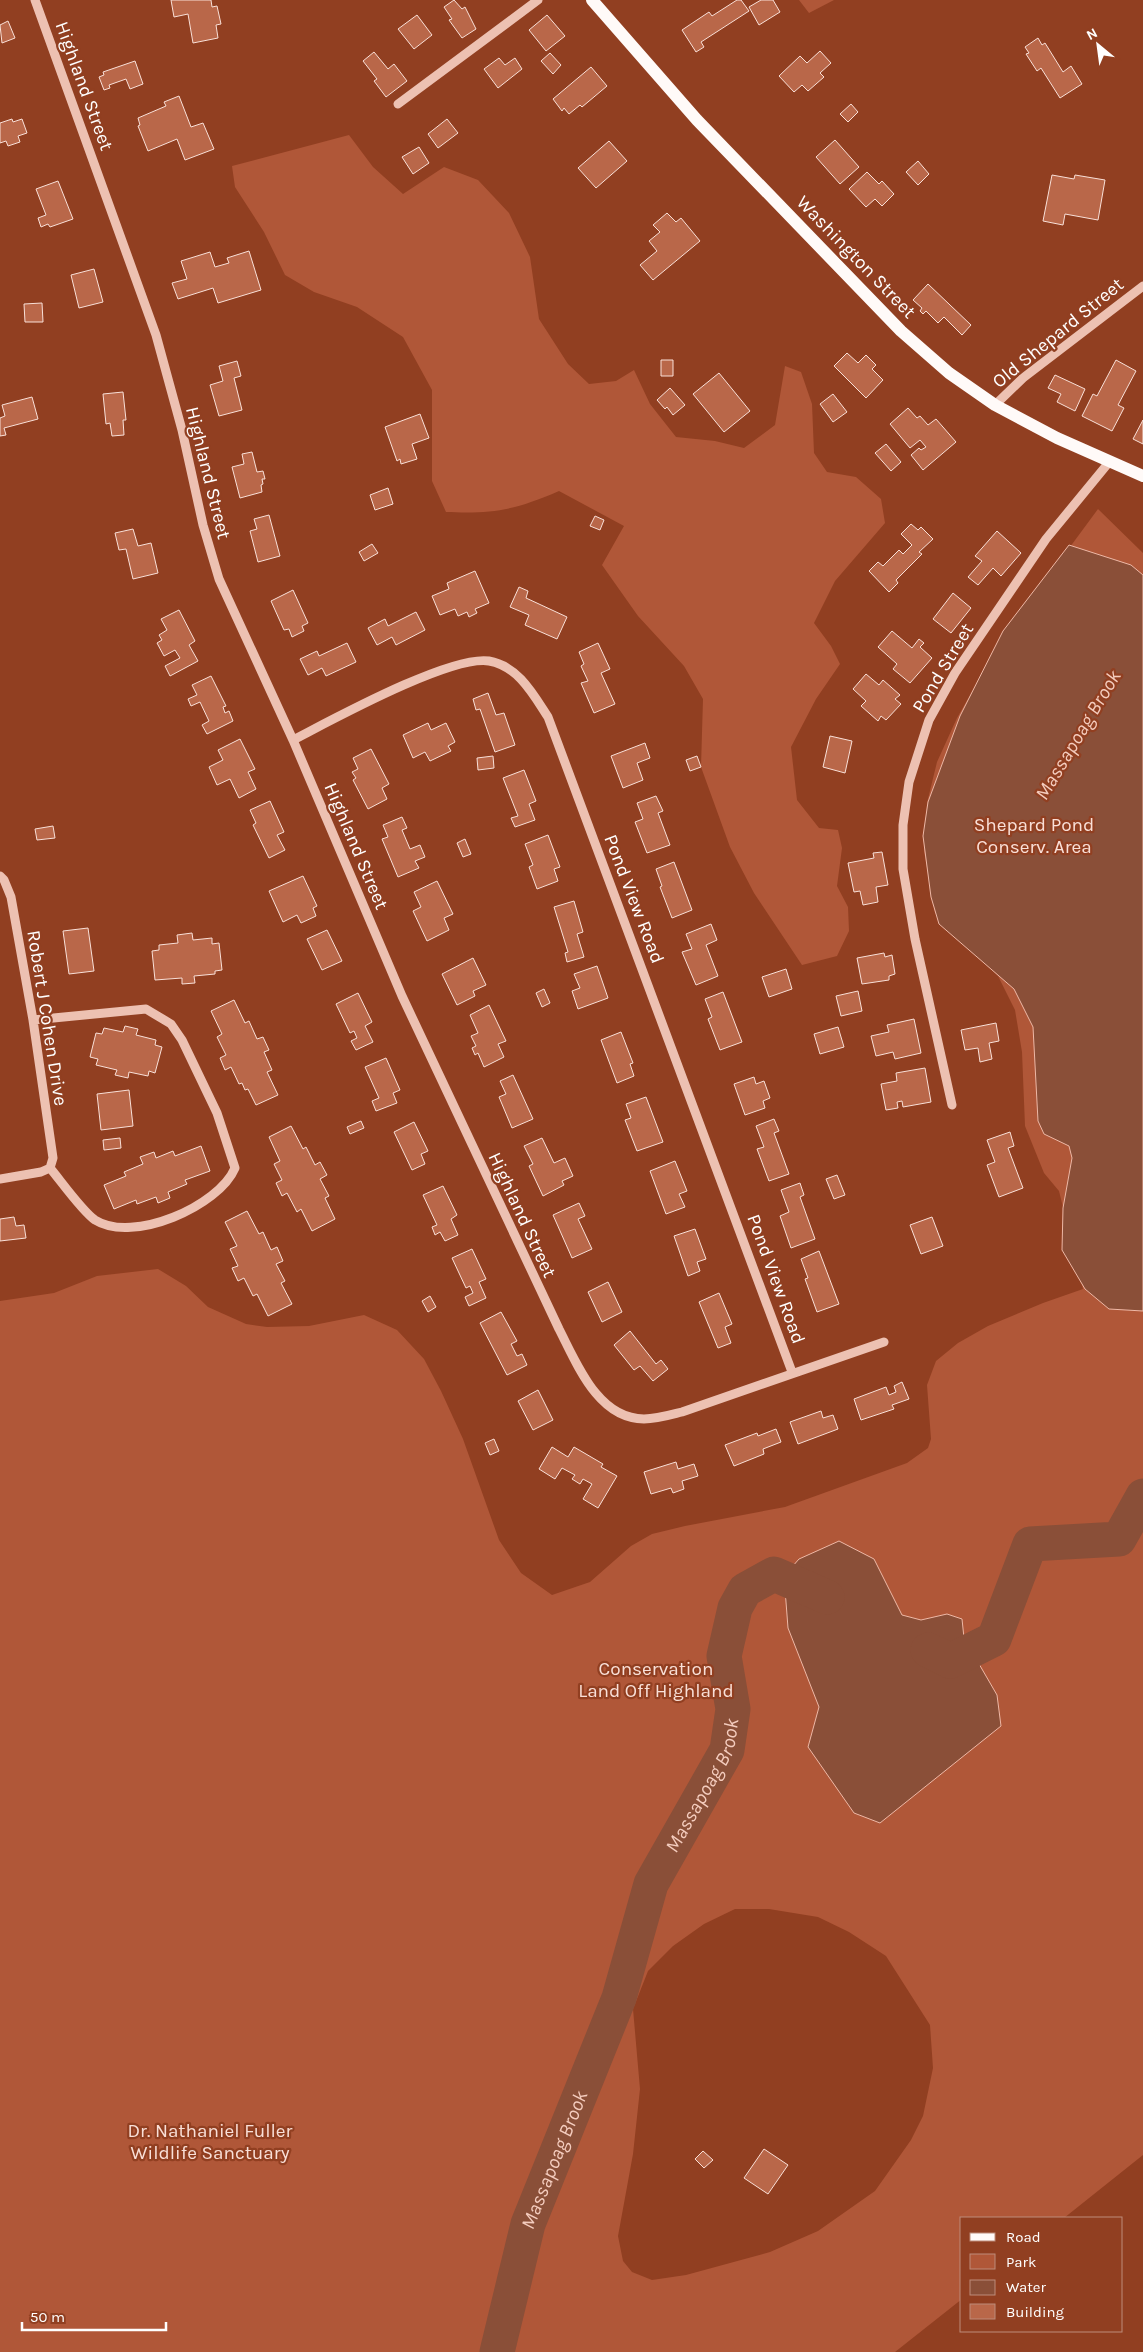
<svg xmlns="http://www.w3.org/2000/svg" width="1143" height="2352" font-family="Karla,sans-serif">
<rect width="100%" height="100%" fill="#913f21"/>
<path fill="#b05738" fill-rule="evenodd" d="M799,0H834L809,13Z
M349,135L373,167L403,194L444,167L478,180L509,213L530,257L539,319L568,364L589,384L616,381L634,370L650,404L676,437L715,441L744,448L775,425L785,366L801,372L812,404L814,453L827,472L856,477L881,499L885,523L835,581L814,623L831,646L840,664L816,699L791,747L797,800L819,828L838,830L842,848L837,886L848,907L849,931L837,956L802,965L754,893L730,847L701,767L703,699L684,666L638,616L602,565L624,526L559,491C515,510 494,514 446,512L432,481V390L403,337L357,307L314,292L285,275L264,232L235,187L232,166Z
M1098,509L1143,553V2155L1064,2218H962V2299L895,2352H0V1301L54,1293L97,1276L158,1269L186,1286L208,1307L246,1324L267,1327L309,1326L364,1315L397,1330L424,1359L441,1391L463,1439L499,1540L521,1573L552,1595L590,1582L631,1546L652,1534L685,1526L785,1507L907,1463L928,1448L931,1439L927,1385L936,1361L958,1343L988,1326L1043,1303L1083,1289L1059,1191L1044,1173L1025,1126L1022,1052L1015,1010L998,976L959,934L935,913L924,851L927,803L937,762L957,718L1003,638ZM735,1909H769L818,1917L849,1932L886,1956L930,2025L933,2068L923,2116L911,2140L875,2191L818,2231L770,2252L686,2275L652,2280L632,2272L623,2261L618,2236L633,2154L640,2089L633,2009L648,1971L673,1946L704,1924Z"/>
<path fill="#8a4f38" stroke="#eeb8a6" d="M1069,545L1131,565L1143,575V1311L1109,1309L1085,1289L1062,1250L1063,1208L1072,1158L1069,1146L1044,1134L1038,1121L1033,1027L1014,989L939,924L931,897L923,836L928,802L960,716L1003,631Z
M839,1541L874,1559L902,1615L921,1620L947,1614L962,1619L964,1638L997,1695L1001,1726L880,1823L854,1813L808,1747L819,1707L788,1628L784,1576L799,1559Z"/>
<g fill="none" stroke-linecap="round" stroke-linejoin="round">
<g stroke="#8a4f38" stroke-width="35">
<path d="M928,1650L950,1661L994,1639L1030,1544L1119,1539L1143,1496"/>
<path id="s1" d="M497,2352L528,2224L619,1998L651,1884L727,1750L733,1709L724,1656L735,1608L745,1590L774,1574L827,1597"/>
</g>
</g>
<path fill="#b96749" stroke="#f9e0d8" d="M171,0H211L212,7L217,6L221,24L216,25L218,38L193,43L188,14L174,17Z
M454,0L462,9L465,7L476,29L462,38L449,20L452,19L444,7Z
M737,0H741L749,11L701,42L704,47L696,52L682,30L709,12L712,16Z
M761,0H773L780,12L759,25L749,7Z
M417,15L432,35L414,49L398,29Z
M547,15L565,36L546,51L529,30Z
M8,21L15,38L2,43L0,25Z
M1038,38L1042,45L1045,43L1063,72L1071,66L1082,84L1060,98L1041,68L1037,71L1026,54L1029,53L1025,47Z
M820,51L831,63L820,73L824,77L808,91L802,85L794,92L779,76L800,56L807,63Z
M374,52L388,69L394,64L407,81L386,97L374,81L377,79L363,61Z
M550,53L561,65L553,74L541,61Z
M499,58L505,65L515,58L522,69L498,88L484,69Z
M135,61L143,84L130,89L126,79L109,85L110,88L104,90L99,77L104,75L103,72Z
M591,67L607,86L582,107L580,105L569,114L564,108L562,111L553,99Z
M179,96L191,127L203,123L214,149L185,160L177,139L148,151L138,126L140,125L138,118L166,106L164,102Z
M851,104L858,112L848,122L840,114Z
M12,119L13,122L22,119L27,133L18,136L20,142L8,146L6,141L0,143V123Z
M447,119L458,133L438,148L428,134Z
M835,140L859,167L840,184L816,157Z
M609,141L627,161L596,188L578,168Z
M419,147L429,163L413,174L402,157Z
M918,161L929,174L918,185L906,172Z
M867,172L879,184L882,181L894,194L882,206L875,199L866,207L849,189Z
M1052,175L1074,179L1075,175L1105,180L1098,220L1065,214L1063,225L1043,221Z
M58,181L73,219L50,227L48,224L41,227L38,218L46,215L36,189Z
M667,213L676,222L681,218L700,241L653,280L640,265L657,251L649,241L660,232L653,225Z
M249,251L261,290L218,303L213,288L178,299L172,283L187,279L181,261L210,252L215,267L229,263L227,258Z
M94,269L103,302L79,308L71,275Z
M928,284L971,325L962,335L944,317L938,323L926,311L923,314L920,311L922,308L913,300Z
M42,303L43,322H25L24,304Z
M847,353L858,363L866,355L876,365L872,369L883,380L866,398L834,366Z
M661,360H673V376H661Z
M1116,360L1136,371L1118,405L1124,408L1112,431L1082,416L1093,394L1097,396Z
M237,361L241,376L234,378L242,410L219,416L210,385L223,381L219,366Z
M719,373L750,411L724,432L693,394Z
M1055,375L1085,389L1075,411L1057,402L1061,394L1048,388Z
M670,388L685,405L673,415L667,407L665,409L657,400Z
M123,392L126,420H123L124,435L112,436L110,423L106,424L103,394Z
M833,394L847,412L833,422L820,404Z
M32,397L38,419L4,428L6,435L0,436V418L5,416L2,405Z
M908,408L917,418L920,416L928,425L936,419L956,442L923,470L911,455L919,448L921,450L926,447L920,440L910,448L890,424Z
M420,414L429,438L412,444L417,459L401,464L400,459L397,461L385,427Z
M1143,420V444L1133,439Z
M886,444L901,462L891,471L875,453Z
M252,452L257,472L263,471L265,479H262L263,484L261,485L262,492L240,498L232,467L244,464L242,454Z
M388,488L393,504L375,510L370,495Z
M269,515L280,556L258,562L250,531L257,529L254,519Z
M595,516L604,520L600,530L590,526Z
M911,524L918,530L921,527L933,539L919,552L922,554L896,580L898,583L889,592L869,571L878,562L883,566L899,550L903,554L912,545L901,534Z
M133,529L138,546L151,543L158,573L133,579L126,549L119,550L115,533Z
M997,531L1021,553L1001,576L993,568L978,585L968,577L982,561L975,556Z
M372,544L378,553L364,561L359,552Z
M475,571L489,603L475,609L477,613L469,617L467,612L458,616L455,609L440,615L432,596L449,589L447,583Z
M519,587L528,591L526,598L567,617L557,639L525,625L529,615L510,607Z
M293,590L308,623L302,626L304,631L292,637L289,629L284,630L271,601Z
M953,593L971,608L951,633L933,619Z
M179,610L195,641L189,645L198,661L170,676L165,666L180,658L175,650L164,656L157,643L162,640L159,635L167,630L161,619Z
M416,612L425,630L396,645L392,637L377,645L368,628L385,619L388,626Z
M892,631L912,648L919,639L924,643L920,647L932,658L910,683L893,669L897,664L878,647Z
M347,643L356,662L326,676L322,668L308,675L300,659L317,651L319,656Z
M598,643L610,669L601,673L615,704L594,713L581,683L588,681L581,666L584,664L579,652Z
M866,674L879,685L883,680L900,695L895,699L901,704L886,720L881,716L878,721L861,706L866,701L853,689Z
M211,676L226,706L223,707L225,713L229,711L233,721L207,734L202,725L209,721L200,702L191,706L188,699L197,695L192,685Z
M488,693L496,715L504,713L515,745L495,752L480,709L476,710L473,699Z
M428,723L431,730L446,723L455,742L448,746L451,751L430,761L425,752L413,758L403,735Z
M830,736L852,741L845,773L823,767Z
M240,739L255,769L248,772L256,789L239,798L230,779L217,785L209,767L223,760L218,750Z
M645,743L650,758L637,763L643,780L623,788L611,756Z
M371,749L389,784L382,788L387,799L368,809L353,780L356,778L352,772L358,769L353,758Z
M493,756L494,768L478,770L477,758Z
M697,756L701,767L690,771L686,760Z
M524,770L536,801L529,804L535,820L515,827L511,818L518,816L503,778Z
M656,796L663,811L658,813L670,845L647,853L635,822L643,819L637,803Z
M270,801L284,832L277,835L285,850L269,858L253,825L256,823L250,810Z
M402,817L407,828L402,830L410,849L420,845L425,857L415,861L419,868L398,877L382,839L388,837L383,825Z
M53,826L55,838L37,840L35,829Z
M548,835L560,867L554,869L558,881L537,889L529,867L533,865L525,844Z
M465,839L471,854L463,857L457,843Z
M882,852L888,885L876,887L878,902L863,905L860,891L854,892L848,863L874,858L873,853Z
M674,862L692,910L672,918L660,887L662,886L656,869Z
M303,876L317,906L313,908L316,916L301,923L297,915L283,922L269,891Z
M437,881L453,914L444,918L449,930L427,941L413,911L421,907L414,892Z
M574,901L583,932L577,934L584,957L567,962L565,953L568,952L554,907Z
M711,924L717,940L706,945L718,976L696,985L682,952L692,949L686,934Z
M88,928L94,971L69,974L63,931Z
M327,930L342,961L322,970L307,939Z
M192,933L193,940L212,938V944L219,943L222,970L215,971V974L194,976L195,983L182,984V978L155,980L152,951L159,950V945L178,943L177,935Z
M884,953L885,957L892,955L895,974L889,976V980L862,984L857,958Z
M473,958L486,985L473,991L475,996L457,1005L442,974Z
M597,966L608,998L578,1009L572,991L580,988L574,974Z
M786,969L792,989L769,997L762,977Z
M544,989L550,1003L542,1007L536,993Z
M858,991L862,1011L841,1016L836,996Z
M723,992L742,1042L720,1050L708,1019L712,1017L705,999Z
M358,993L372,1022L365,1026L373,1042L356,1050L351,1041L357,1038L354,1031L350,1033L336,1004Z
M234,1000L245,1023L249,1021L257,1039L263,1037L269,1050L264,1052L272,1070L267,1072L278,1095L256,1105L248,1089L245,1090L242,1083L239,1084L231,1067L225,1070L220,1058L226,1055L217,1037L222,1034L211,1011Z
M489,1005L506,1041L498,1044L504,1057L484,1067L478,1053L475,1055L472,1048L476,1046L471,1036L478,1033L470,1015Z
M914,1019L921,1053L895,1059L893,1052L876,1056L871,1036L889,1032L887,1025Z
M996,1023L999,1041L989,1043L992,1059L980,1062L978,1048L965,1050L961,1030Z
M125,1026L138,1029L136,1035L156,1040L155,1045L162,1047L155,1073L149,1071L148,1076L129,1072L128,1078L115,1075L117,1070L96,1065L98,1059L90,1057L96,1033L102,1034L104,1028L123,1032Z
M838,1027L844,1047L820,1054L814,1034Z
M621,1032L633,1063L630,1064L634,1076L617,1083L601,1040Z
M386,1058L400,1090L393,1093L397,1103L376,1111L372,1101L379,1098L365,1067Z
M925,1068L931,1102L903,1107L902,1101L897,1102L898,1108L886,1110L881,1084L897,1081L896,1073Z
M513,1075L533,1119L512,1128L499,1097L506,1094L500,1081Z
M754,1077L756,1084L764,1081L770,1098L763,1101L765,1108L745,1115L734,1084Z
M129,1090L133,1126L101,1130L97,1094Z
M646,1097L663,1142L637,1151L625,1120L631,1118L626,1104Z
M774,1119L779,1131L774,1133L789,1174L769,1181L757,1149L764,1147L756,1126Z
M361,1121L364,1128L350,1134L347,1127Z
M414,1122L428,1151L421,1154L425,1164L412,1170L394,1132Z
M291,1126L303,1149L306,1147L315,1165L320,1162L327,1175L320,1179L329,1196L325,1198L335,1219L312,1231L301,1209L297,1212L287,1193L282,1196L276,1183L282,1180L274,1164L280,1161L269,1137Z
M1010,1132L1014,1146L1008,1148L1023,1188L999,1197L987,1165L995,1162L987,1140Z
M120,1138L121,1148L104,1150L103,1140Z
M542,1138L554,1163L565,1158L573,1176L562,1181L564,1185L543,1196L529,1166L533,1164L524,1146Z
M201,1146L210,1171L185,1180L187,1184L168,1192L170,1198L158,1203L156,1197L137,1204L136,1200L114,1209L104,1185L126,1176L124,1172L143,1164L140,1157L154,1152L156,1158L173,1151L175,1156Z
M675,1161L687,1191L679,1194L685,1207L666,1214L650,1171Z
M837,1175L845,1195L834,1199L826,1179Z
M800,1183L804,1195L800,1197L815,1239L791,1248L780,1216L789,1212L781,1190Z
M443,1186L457,1215L451,1219L458,1235L445,1241L440,1232L435,1235L432,1227L437,1225L423,1195Z
M579,1203L585,1216L578,1219L592,1249L572,1258L553,1215Z
M247,1211L259,1234L263,1232L271,1250L277,1247L283,1261L276,1264L285,1281L281,1283L292,1304L268,1316L257,1294L253,1296L244,1278L238,1281L232,1268L238,1266L230,1249L237,1246L225,1222Z
M14,1217L16,1226L24,1225L26,1238L0,1241V1219Z
M932,1217L943,1246L921,1254L910,1225Z
M695,1229L706,1259L697,1262L700,1271L688,1276L674,1236Z
M472,1249L486,1279L479,1282L486,1298L469,1306L465,1297L473,1293L470,1286L466,1288L452,1258Z
M819,1251L839,1304L817,1312L805,1279L808,1278L801,1259Z
M608,1282L622,1312L602,1322L588,1292Z
M719,1293L732,1324L725,1327L731,1343L718,1348L699,1302Z
M430,1296L436,1307L428,1312L422,1301Z
M501,1312L517,1341L511,1344L517,1356L522,1354L527,1365L507,1375L480,1323Z
M630,1331L656,1364L661,1360L668,1369L653,1381L640,1366L634,1370L614,1345Z
M902,1382L909,1399L892,1405L894,1409L861,1420L854,1399L886,1387L889,1395L896,1392L894,1386Z
M538,1390L553,1420L533,1430L518,1401Z
M821,1411L823,1418L833,1415L838,1429L798,1444L790,1422Z
M776,1429L781,1442L763,1449L764,1454L734,1466L725,1445L757,1433L758,1436Z
M494,1439L499,1451L490,1455L485,1443Z
M552,1447L568,1457L574,1447L603,1464L601,1467L617,1476L598,1508L583,1499L592,1484L583,1479L580,1484L572,1479L575,1475L562,1468L555,1479L539,1469Z
M676,1462L678,1469L694,1464L698,1476L682,1481L684,1489L673,1493L671,1488L651,1494L644,1472Z
M764,2149L788,2165L768,2194L744,2178Z
M703,2151L713,2160L704,2168L695,2159Z"/>
<g fill="none" stroke-linecap="round" stroke-linejoin="round">
<path stroke="#edc1b2" stroke-width="9" d="M35,0L156,335L182,430L203,525L219,579L293,740L402,996L559,1329C577,1364 598,1419 644,1419C657,1419 670,1415 682,1412L884,1342
M398,104L538,0
M995,405L1023,378L1143,286
M293,740C332,720 450,655 489,661C518,666 533,694 548,717L792,1372
M0,876L4,880L11,897L33,1020L53,1158L50,1168
M33,1020L146,1009L171,1024L182,1040L217,1113L235,1168C219,1206 133,1244 95,1220C82,1211 61,1181 50,1168
M952,1105L915,939L903,869V825L909,782L929,720L955,673L1046,539L1110,461
M0,1179L41,1172L50,1168"/>
<path stroke="#fffaf8" stroke-width="12" d="M592,0L697,120L901,331L949,373L995,405L1057,438L1143,476"/>
</g>
<g text-anchor="middle" dominant-baseline="central" stroke-width="4.5" stroke-linejoin="round" paint-order="stroke">
<g font-size="19" fill="#fff" stroke="#913f21">
<text transform="translate(84 86) rotate(70)">Highland Street</text>
<text transform="translate(856 257) rotate(46)">Washington Street</text>
<text transform="translate(1058 333) rotate(-39)">Old Shepard Street</text>
<text transform="translate(208 473) rotate(76)">Highland Street</text>
<text transform="translate(943 668) rotate(-59)">Pond Street</text>
<text transform="translate(356 846) rotate(67)">Highland Street</text>
<text transform="translate(634 899) rotate(69)">Pond View Road</text>
<text transform="translate(47 1018) rotate(81)">Robert J Cohen Drive</text>
<text transform="translate(522 1215) rotate(65)">Highland Street</text>
<text transform="translate(776 1279) rotate(70)">Pond View Road</text>
</g>
<g font-size="19" fill="#f9e0d8" stroke="#913f21">
<text x="1034" y="825">Shepard Pond<tspan x="1034" dy="22">Conserv. Area</tspan></text>
<text x="656" y="1669">Conservation<tspan x="656" dy="22">Land Off Highland</tspan></text>
<text x="210" y="2131">Dr. Nathaniel Fuller<tspan x="210" dy="22">Wildlife Sanctuary</tspan></text>
</g>
<g font-size="20" font-style="italic" fill="#f4ccbe" stroke="#913f21">
<text transform="translate(1078 735) rotate(-59)">Massapoag Brook</text>
<text stroke="none"><textPath href="#s1" startOffset="606">Massapoag Brook</textPath></text>
<text stroke="none"><textPath href="#s1" startOffset="201">Massapoag Brook</textPath></text>
</g>
</g>
<rect x="960" y="2217" width="162" height="115" fill="#913f21" stroke="#bd8c7a"/>
<rect x="970" y="2233" width="25" height="8" fill="#fffaf8" stroke="#bd8c7a"/>
<text x="1006" y="2242" font-size="15" fill="#ffffff">Road</text>
<rect x="970" y="2254" width="25" height="15" fill="#b05738" stroke="#bd8c7a"/>
<text x="1006" y="2267" font-size="15" fill="#ffffff">Park</text>
<rect x="970" y="2280" width="25" height="15" fill="#8a4f38" stroke="#bd8c7a"/>
<text x="1006" y="2292" font-size="15" fill="#ffffff">Water</text>
<rect x="970" y="2304" width="25" height="15" fill="#b96749" stroke="#bd8c7a"/>
<text x="1006" y="2317" font-size="15" fill="#ffffff">Building</text>
<g transform="translate(1098 45) rotate(331)" stroke="#913f21" stroke-width="4" paint-order="stroke">
<path d="M0-4L9 19L0 12L-9 19Z" fill="#ffffff"/>
<text y="-8" font-size="14" font-weight="bold" text-anchor="middle" fill="#ffffff">N</text>
</g>
<path d="M22 2322v8h144v-8" fill="none" stroke="#ffffff" stroke-width="2.5"/>
<text x="30" y="2322" font-size="15" fill="#ffffff" stroke="#913f21" stroke-width="4" paint-order="stroke">50 m</text>
</svg>
